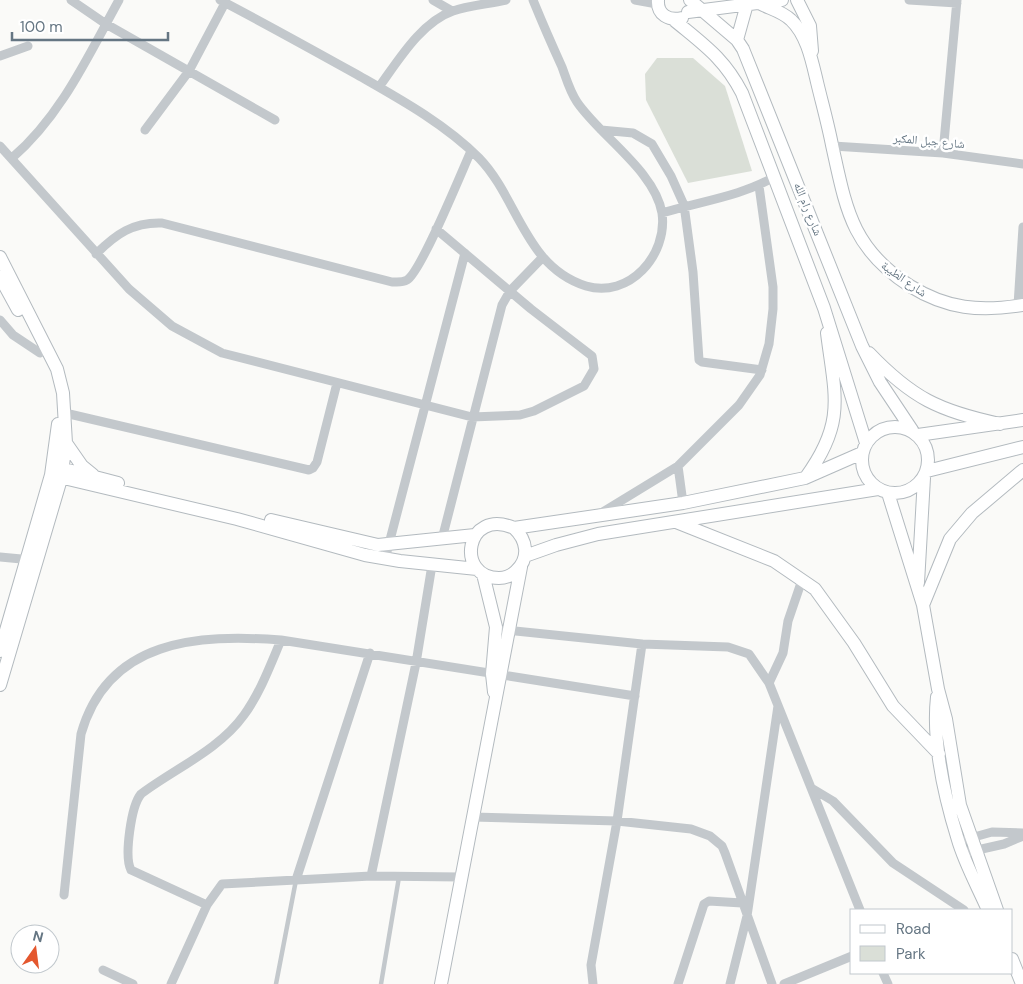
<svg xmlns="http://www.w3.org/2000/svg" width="1023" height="984" font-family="'DM Sans','Noto Naskh Arabic',sans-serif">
<rect width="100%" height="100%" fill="#fafaf8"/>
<path fill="#dadfd7" d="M657,58H693L725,86L752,171L688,183L646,100L645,74Z"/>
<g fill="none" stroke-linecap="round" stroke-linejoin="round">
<g stroke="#b3babf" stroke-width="14">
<path id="secondary" d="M658,0C657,15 669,21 682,18
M690,0L737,40L743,49L862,346L880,382L912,430
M797,0L810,26L812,51
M761,4C771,9 783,12 791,20C807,35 812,61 817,82C822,103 828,124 832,145C846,208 851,248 910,286C947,309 980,312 1023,305
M688,12L782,0
M674,20C704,45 724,58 742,93L824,308L866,443
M737,40L747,4
M0,257L57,369L63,393L66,443L61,479L0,685
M0,277L18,310
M869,353C912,398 939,411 1000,424
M862 460a33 33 0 1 1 66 0a33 33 0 1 1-66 0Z
M918,435L1023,420
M66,443L82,466L93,475
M53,466L118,483
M927,471L1023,447
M51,475L237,519L365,555L400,561L477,569
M806,477C846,422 835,396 827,333
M888,493L923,605L938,689L946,719L960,805L997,910
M271,520L378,545L475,535
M676,522L774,561L815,589L854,643L893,706L939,754
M514,528C527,540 530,558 516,571C511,576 505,578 499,578C455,578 465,507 514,528L683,503L805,478L862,453
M525,556L556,545L598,534L878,489
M483,574L496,627L492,674L494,692
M918,583L924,478
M923,605L950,539L972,513L1023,470
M0,651L51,475L58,424
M937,697C932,743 944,795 958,840C965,864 978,887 988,910
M1012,959L1022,984
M441,984L521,567"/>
</g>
<path stroke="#c3c8cc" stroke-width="4.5" d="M276,984L296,880
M381,984L399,877"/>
<path stroke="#c3c8cc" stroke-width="9" d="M71,0L106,24L275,120
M220,0C266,24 311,49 356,74C398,98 444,123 479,158C518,198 525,267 586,286C629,299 668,255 662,213C655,171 600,136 577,102C570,92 566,78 562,67C552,45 542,22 533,0
M433,0L452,11
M635,0L657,4
M909,0L957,3
M0,56L28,46
M379,87C398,61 421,22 453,11C470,5 489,4 506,0
M145,130L189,71L225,3
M601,130L633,133L652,144L671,176L684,205L693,272L699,360L702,362L762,370
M0,146L129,289L172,326L222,353L472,417L520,415L534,411L584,386L594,369L592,356L531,309L436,229
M833,146L943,153L1023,164
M943,153L957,0
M12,158C61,116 88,56 119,0
M662,213C697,202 742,196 774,177
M96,254C116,234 133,222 162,223L392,282C397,282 402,283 407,280C421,272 462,171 471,151
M1018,305L1023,227
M0,320L13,335L40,353
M65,413L309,470L313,468L317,462L337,383
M678,466L683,503
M601,513L678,466L739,405L760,375L769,344L773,309V287L759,186
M442,539L502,305L510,291L542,258
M0,557L32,560
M385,559L465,253
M505,630L642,644L728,647L749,654L769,683L860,910
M769,683L783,653L788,621L802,580
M813,789L833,801L893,863L964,910
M473,817L617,821L691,829L710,836L722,846L725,853L772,984
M967,839L992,832L1023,833
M964,853L1004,844L1023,836
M371,876L416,663L432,565
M296,880L370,653
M64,895L81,734C108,639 198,634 281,640L635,696
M207,905L131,870C124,857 131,806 141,794C174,769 219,750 244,715C260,693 270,666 281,640
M103,970L133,984
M883,973L888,984
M171,984L207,905L222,884L371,876L461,877
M593,984L591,965L617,821L642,644
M678,984L704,904L709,901L742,903
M730,984L747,916L778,706
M784,984L852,956"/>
<use href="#secondary" stroke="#fff" stroke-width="12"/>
</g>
<g text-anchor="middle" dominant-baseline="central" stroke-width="5" stroke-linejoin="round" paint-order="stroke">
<g font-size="12" fill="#657683" stroke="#fff">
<text transform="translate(929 141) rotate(5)">شارع جبل المكبر</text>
<text transform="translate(808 209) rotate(68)">شارع رام الله</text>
<text transform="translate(904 279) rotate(35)">شارع الطيبة</text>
</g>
</g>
<rect x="850" y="909" width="162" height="65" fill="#ffffff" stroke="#c1c8cd"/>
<rect x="860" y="925" width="25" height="8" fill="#ffffff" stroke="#c1c8cd"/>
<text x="896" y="934" font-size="15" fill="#657683">Road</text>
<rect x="860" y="946" width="25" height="15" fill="#dadfd7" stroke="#c1c8cd"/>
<text x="896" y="959" font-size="15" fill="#657683">Park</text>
<g transform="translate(35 949) rotate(14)"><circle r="24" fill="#ffffff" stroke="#c1c8cd"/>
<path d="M0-4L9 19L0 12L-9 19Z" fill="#e4572e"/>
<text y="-8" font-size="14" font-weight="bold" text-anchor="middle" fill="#657683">N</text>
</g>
<path d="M12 32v8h156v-8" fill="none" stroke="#657683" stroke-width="2.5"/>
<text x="20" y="32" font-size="15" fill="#657683" stroke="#ffffff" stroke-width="4" paint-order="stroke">100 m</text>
</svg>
